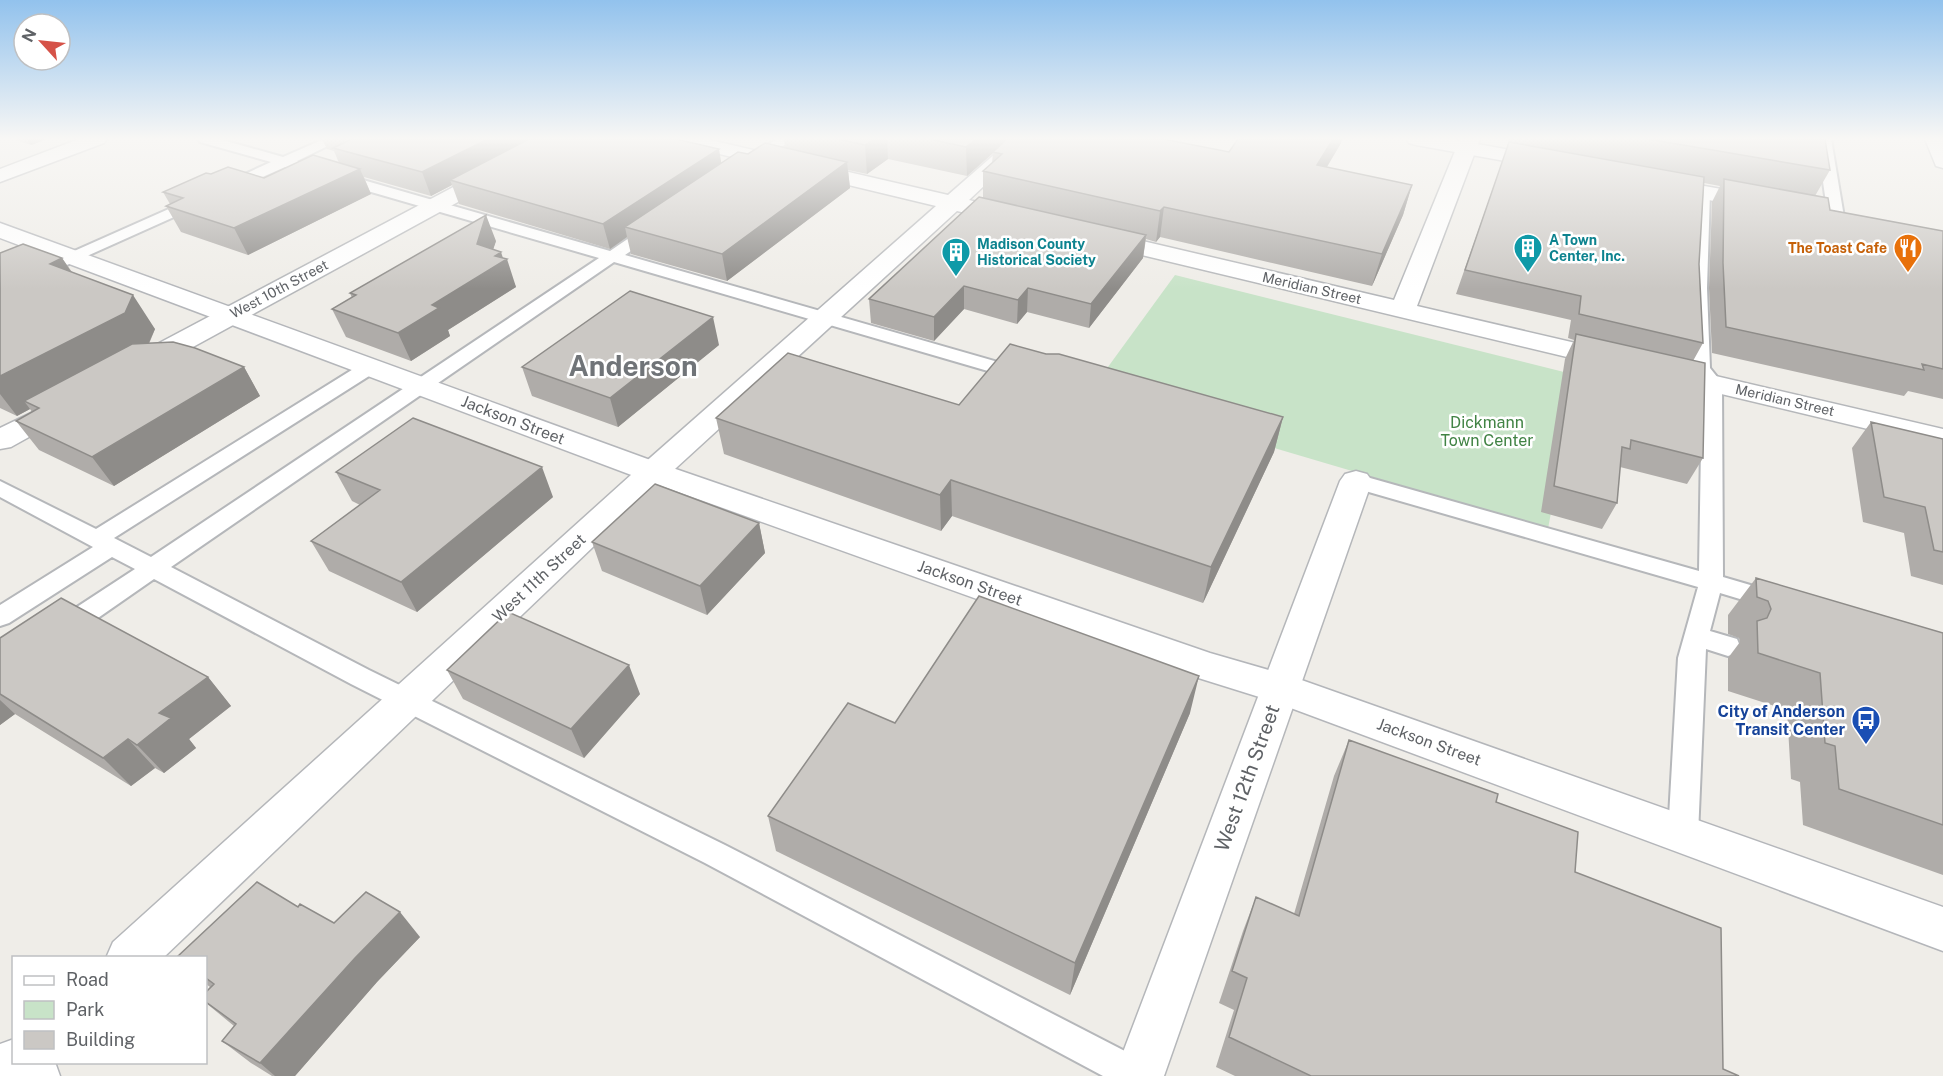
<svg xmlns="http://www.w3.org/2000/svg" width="1943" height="1076" font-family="'Public Sans',sans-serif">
<rect width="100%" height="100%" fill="#efede8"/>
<path fill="#c8e3c8" d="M1175,275L1576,375L1548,529L1089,393Z"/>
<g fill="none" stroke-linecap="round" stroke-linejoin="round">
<g stroke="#b5b7ba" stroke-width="4">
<path id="service" d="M198,139H219L283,157L324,139H342L297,161L610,251L648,225H660L662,228L660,231L625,255L1026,370L1028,374L1026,378H1012L614,262L171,567L369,670L725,845L1150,1064L1155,1076H1103L705,863L351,684L154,579L72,636L63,638L54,636L51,629L54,622L135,569L112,557L9,623L0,626V605L93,547L0,497V481L96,529L363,363H377L379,367L377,371L114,538L151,557L599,258L285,167L233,190H223L221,187L223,184L271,162L200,142Z
M777,139H793L756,165H746V159Z
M1817,139H1831L1844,217L1841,220H1831L1828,217Z
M1703,188L1710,192L1707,288L1710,368L1722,383L1723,577L1781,594L1785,600L1781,606L1773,609L1720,593L1710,631L1737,639L1740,646L1737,653L1728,656L1706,649L1698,835L1693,844L1683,848L1673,844L1668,835L1678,658L1698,587L1348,486L1345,481L1348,476L1356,474L1699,571L1702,383L1692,368L1689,288L1696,192Z
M198,196L203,198L206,201L203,204L0,295V284Z"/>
</g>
<g stroke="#b5b7ba" stroke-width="3">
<path id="minor" d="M79,139H107L104,143L0,182V169Z
M544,139H569L566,143L149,371L139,373L129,371L125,365L129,359Z
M671,139H706L948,195L1012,139H1034L969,200L1020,212L1023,217L1020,222L1012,224L957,211L664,479L653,482L642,479L638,472L642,465L936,206L674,143Z
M1460,139H1480L1417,306L1623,354L1627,360L1623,366L1613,368L1100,245L1092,243L1088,238L1092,233L1100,231L1394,300Z
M1925,139H1943V168L1936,166Z
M1660,363L1943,429V447L1650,377L1646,371L1650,365Z
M62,398L72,401L76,407L72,413L11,447L0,449V428Z
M1356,471L1367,474L1372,481L1164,1076H1114L1340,481L1345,474Z"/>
</g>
<g stroke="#b5b7ba" stroke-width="3">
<path id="tertiary" d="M1406,139H1449L1549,157L1556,159L1559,163L1556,167L1549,169L1416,145L1409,143Z
M1659,178L1761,196L1769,198L1772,203L1769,208L1761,210L1651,189L1648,184L1651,179Z
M653,462L664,465L668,472L664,479L163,958H106L113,942L642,465Z"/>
</g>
<g stroke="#b4b6ba" stroke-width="3">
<path id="secondary" d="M0,223L664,465L1210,653L1293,677L1943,907V951L1272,701L1192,676L642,479L0,238Z
M14,1039V1062H55L60,1076H0V1044Z"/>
</g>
<use href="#service" fill="#fff" fill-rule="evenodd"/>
<use href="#minor" fill="#fff" fill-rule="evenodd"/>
<use href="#tertiary" fill="#fff" fill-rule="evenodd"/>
<use href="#secondary" fill="#fff" fill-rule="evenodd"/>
</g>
<path fill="#afaca9" d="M13,139H47L31,145Z
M322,139H676L721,163L748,154L785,148L784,139H1163L1229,152L1238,139H1342L1341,143L1327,167L1412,185L1403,215L1372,286L1160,237L1156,242L1146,239L1143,258L1089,328L1027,312L1017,324L964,309L934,341L871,323L869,299L983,198V171L992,163L993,153L967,176L888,159L867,174L848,170L850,188L727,281L631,254L627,237L610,249L459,204L452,185L431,196L364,177L371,194L248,255L181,232L166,206L170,204L163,192L211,174L264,178L339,163L334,151L327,149Z
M1509,139H1825L1830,170L1815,196L1830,210L1943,231V399L1908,391L1904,396L1712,353L1709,288L1712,202L1720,186L1704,183L1699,264L1703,343L1693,361L1703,458L1687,484L1620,467L1617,503L1602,529L1541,512L1565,359L1574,340L1568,338L1571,320L1456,294L1507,148Z
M496,241L493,249L503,258L516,287L448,330L450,336L411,361L346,337L332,309L352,298L350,293Z
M0,253L62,258L72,272L155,329L149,344L244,367L260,396L114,486L39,450L16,421L32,412L30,409L17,416L0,408Z
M719,345L618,427L532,396L522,367Z
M1046,354L1283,417L1274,452L1203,603L952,516L941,531L724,454L716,418L959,405Z
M1871,422L1943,439V585L1911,576L1904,533L1863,522L1852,448Z
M336,472L553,497L417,612L329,571L311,541L360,505L352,501Z
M759,523L765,553L707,615L602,571L592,542Z
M1756,578L1943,633V875L1803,825L1800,782L1791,779L1787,710L1728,691V658L1740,642L1739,638L1728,634V615Z
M0,638L208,677L231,706L189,739L196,748L164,773L155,768L131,786L15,714L0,725Z
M447,670L640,694L584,758L463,699Z
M1190,713L1070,995L776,851L768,816Z
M1349,740L1496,802L1575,872L1723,1069L1739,1076H1235L1216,1067L1234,1010L1219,1003L1243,931L1256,897L1294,914L1334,776Z
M298,907L334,923L420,937L377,982L295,1076H272L251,1063L222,1041L234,1026L206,1003V992L210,987L206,984V957Z"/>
<path fill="#8e8c89" d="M27,139H47L31,145Z
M488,139H540L450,180L452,185L431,196L422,172Z
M874,139H887L888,159L867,174L865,145Z
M976,139H1009L967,176L966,147Z
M1333,139H1342L1341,143L1310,195L1317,165Z
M719,149L723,173L625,227L627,237L610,249L603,224Z
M847,162L850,188L727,281L722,254Z
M360,169L371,194L248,255L234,228Z
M1412,185L1403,215L1372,286L1382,254Z
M1164,207L1160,237L1156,242L1160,211Z
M486,215L496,241L486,271L477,244Z
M1146,235L1143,258L1089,328L1091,304Z
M501,252L504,261L507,259L516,287L448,330L450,336L411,361L398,333L432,305L495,256Z
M62,258L84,291L50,264Z
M964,286V309L934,341V317Z
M1028,288L1027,312L1017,324L1018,300Z
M133,295L155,329L147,347L24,401L30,409L17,416L0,394V376Z
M713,317L719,345L618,427L610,398Z
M244,367L260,396L114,486L92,457Z
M1283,417L1274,452L1203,603L1211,567Z
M542,467L553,497L417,612L401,582Z
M951,480L952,516L941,531L940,495Z
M759,523L765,553L707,615L700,586Z
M629,665L640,694L584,758L571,729Z
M1199,676L1190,713L1070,995L1075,963Z
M208,677L231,706L189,739L196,748L164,773L137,745L159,713Z
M0,700L15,714L0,725Z
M128,739L155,768L131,786L103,758Z
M400,912L420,937L377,982L295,1076H275L260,1063L355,958Z"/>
<path fill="#cbc8c4" stroke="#8e8c89" stroke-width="1.5" d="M352,139H488L422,172L333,148Z
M529,139H676L719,149L603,224L450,180Z
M838,139H874L865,145Z
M929,139H976L966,147Z
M1007,139H1163L1229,152L1238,139H1333L1317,165L1412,185L1382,254L1164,207L1160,211L983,171L1002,154L993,152Z
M1648,139H1825L1830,170Z
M1509,142L1704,177L1699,264L1703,343L1579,314L1581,296L1465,270Z
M765,143L847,162L722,254L625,227L738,152L748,154Z
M313,155L360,169L234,228L166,206L183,198L163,192L206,173L211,174L228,167L264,178Z
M1724,179L1828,198L1830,210L1943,231V369L1922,364L1924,370L1726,327L1723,263Z
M979,197L1146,235L1091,304L1028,288L1018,300L964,286L934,317L869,299Z
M486,215L477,244L501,252L495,256L507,259L432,305L439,308L398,333L332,309L356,295L350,293Z
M23,244L62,258L50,264L133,295L125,313L0,376V253Z
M630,291L713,317L610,398L522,367Z
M1576,334L1705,363L1703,458L1631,440L1630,449L1622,447L1617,503L1554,486Z
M173,342L195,348L244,367L92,457L16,421L39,408L24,401L132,344Z
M1010,344L1046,354H1059L1283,417L1211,567L951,480L940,495L716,418L788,353L959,405Z
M413,418L542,467L401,582L311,541L380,490L336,472Z
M1871,422L1943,439V552L1934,550L1925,507L1884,497Z
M655,484L759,523L700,586L592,542Z
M1756,578L1943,633V825L1839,789L1835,746L1825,743L1820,673L1758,653L1757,621L1767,618L1771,609L1768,601L1757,597Z
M979,596L1199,676L1075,963L768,816L848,703L895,723Z
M61,598L208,677L159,713L171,718L137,745L128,739L103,758L0,694V638Z
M508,612L629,665L571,729L447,670Z
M1349,740L1498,794L1496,802L1578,832L1575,872L1721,928L1723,1069L1739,1076H1311L1229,1037L1247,978L1232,971L1256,897L1299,916Z
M257,882L298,907L300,904L334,923L366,892L400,912L355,958L260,1063L222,1041L236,1024L206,1002V992L214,984L206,978V957H177Z"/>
<linearGradient id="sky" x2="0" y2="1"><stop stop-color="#92c2ed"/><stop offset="0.48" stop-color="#f8f7f5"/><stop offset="1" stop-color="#f8f7f5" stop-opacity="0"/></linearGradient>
<rect width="1943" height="289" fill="url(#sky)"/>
<defs>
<g id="building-pin" transform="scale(1.5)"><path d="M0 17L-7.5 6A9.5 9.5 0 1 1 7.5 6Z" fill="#0f9aa8" stroke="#fff"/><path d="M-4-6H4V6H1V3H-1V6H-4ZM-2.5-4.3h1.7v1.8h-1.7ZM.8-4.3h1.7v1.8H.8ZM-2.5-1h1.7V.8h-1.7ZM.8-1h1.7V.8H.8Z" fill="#fff"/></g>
<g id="restaurant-pin" transform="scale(1.5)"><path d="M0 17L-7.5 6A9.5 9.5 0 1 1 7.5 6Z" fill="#e8710a" stroke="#fff"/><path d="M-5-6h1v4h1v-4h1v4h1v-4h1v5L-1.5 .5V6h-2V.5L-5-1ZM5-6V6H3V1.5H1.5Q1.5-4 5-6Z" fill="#fff"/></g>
<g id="bus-pin" transform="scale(1.5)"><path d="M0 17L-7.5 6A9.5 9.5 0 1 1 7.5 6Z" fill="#1a4fb4" stroke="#fff"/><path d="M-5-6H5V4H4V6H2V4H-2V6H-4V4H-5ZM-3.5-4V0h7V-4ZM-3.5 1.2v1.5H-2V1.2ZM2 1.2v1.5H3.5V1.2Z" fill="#fff"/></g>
</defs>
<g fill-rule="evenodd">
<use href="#building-pin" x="1528" y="248"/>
<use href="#restaurant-pin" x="1908" y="248"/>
<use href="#building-pin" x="956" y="252"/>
<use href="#bus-pin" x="1866" y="720"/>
</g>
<g text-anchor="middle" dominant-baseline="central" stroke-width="5" stroke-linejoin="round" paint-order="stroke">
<g font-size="14" font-weight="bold" fill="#0d838f" stroke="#fff" text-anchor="start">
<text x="1549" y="240">A Town<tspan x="1549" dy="16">Center, Inc.</tspan></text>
<text x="977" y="244">Madison County<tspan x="977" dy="16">Historical Society</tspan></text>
</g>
<g font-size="14" font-weight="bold" fill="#c56008" stroke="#fff" text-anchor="end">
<text x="1887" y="248">The Toast Cafe</text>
</g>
<g font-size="14" fill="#5f6266" stroke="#fff">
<text transform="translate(1312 288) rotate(13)">Meridian Street</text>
<text transform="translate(279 289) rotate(-28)">West 10th Street</text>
<text transform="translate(1785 400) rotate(13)">Meridian Street</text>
</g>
<g font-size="16" fill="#5f6266" stroke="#fff">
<text transform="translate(513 420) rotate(21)">Jackson Street</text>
<text transform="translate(539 578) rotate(-43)">West 11th Street</text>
<text transform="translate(970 583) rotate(19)">Jackson Street</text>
<text transform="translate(1429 742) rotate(20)">Jackson Street</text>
</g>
<g font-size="16" fill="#418344" stroke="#fff">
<text x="1487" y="422">Dickmann<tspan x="1487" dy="18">Town Center</tspan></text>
</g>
<g font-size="16" font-weight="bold" fill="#164399" stroke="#fff" text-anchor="end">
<text x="1845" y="711">City of Anderson<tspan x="1845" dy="18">Transit Center</tspan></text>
</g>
<g font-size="20" fill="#5f6266" stroke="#fff">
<text transform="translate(1247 778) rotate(-70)">West 12th Street</text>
</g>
<g font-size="28" font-weight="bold" fill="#707478" stroke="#fff">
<text x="633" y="365">Anderson</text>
</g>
</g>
<rect x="12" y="956" width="195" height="108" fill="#ffffff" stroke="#bfc0c2" stroke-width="1.5"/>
<rect x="24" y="976" width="30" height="9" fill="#ffffff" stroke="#bfc0c2" stroke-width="1.5"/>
<text x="66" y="986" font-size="18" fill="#5f6266">Road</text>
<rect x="24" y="1001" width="30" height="18" fill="#c8e3c8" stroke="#bfc0c2" stroke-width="1.5"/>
<text x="66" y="1016" font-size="18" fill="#5f6266">Park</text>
<rect x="24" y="1031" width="30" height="18" fill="#cbc8c4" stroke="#bfc0c2" stroke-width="1.5"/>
<text x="66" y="1046" font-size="18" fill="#5f6266">Building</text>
<g transform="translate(42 42) rotate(297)"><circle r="28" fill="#ffffff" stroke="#bfc0c2" stroke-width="1.5"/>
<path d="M0-4.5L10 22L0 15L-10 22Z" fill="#d55248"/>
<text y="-9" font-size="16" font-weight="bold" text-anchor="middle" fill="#5f6266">N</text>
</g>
</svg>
